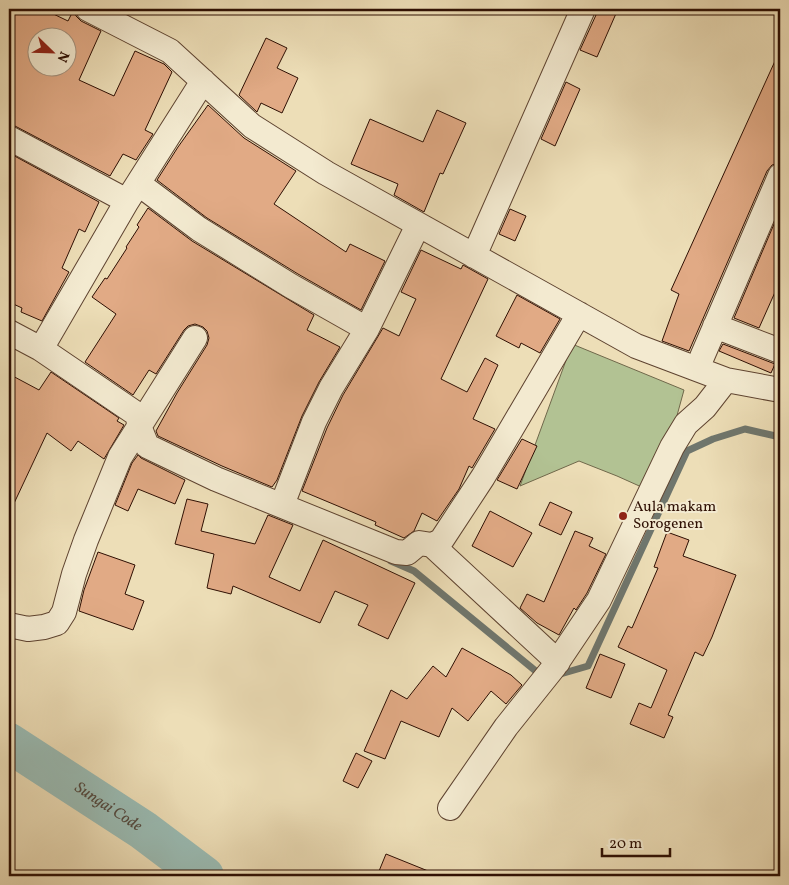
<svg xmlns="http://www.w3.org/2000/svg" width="789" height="885" font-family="Vollkorn,serif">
<rect width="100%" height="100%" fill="#eddeb7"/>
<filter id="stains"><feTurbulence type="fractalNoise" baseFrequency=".004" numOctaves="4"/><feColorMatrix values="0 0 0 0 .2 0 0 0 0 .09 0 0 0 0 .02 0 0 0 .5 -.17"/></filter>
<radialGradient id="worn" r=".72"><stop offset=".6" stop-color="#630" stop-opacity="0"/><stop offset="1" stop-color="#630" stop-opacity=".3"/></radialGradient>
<path fill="#b2c293" stroke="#70684b" d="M572,344L684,390L670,441L646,489L617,476L579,461L520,486Z"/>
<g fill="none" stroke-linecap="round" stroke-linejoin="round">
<path stroke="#6f766d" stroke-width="7" d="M391,561L414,571L543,677
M557,675L588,666L687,451L713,439L745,429L780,437"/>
<path stroke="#9abbb3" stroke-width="40" id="s1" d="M9,743L143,830L204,876"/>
</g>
<path fill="#e1aa85" stroke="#2e0f03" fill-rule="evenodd" d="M9,9H43L68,21L74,9L76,16L81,21L101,31L79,80L114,96L135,51L164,64L172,72L145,130L153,134L136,160L123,154L110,176L15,126L9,124ZM38,38H68V68H38Z
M597,9H618L597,57L580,50L596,15Z
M266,38L287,48L277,68L298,78L282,113L261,103L257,112L239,95Z
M780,50V163L772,165L767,171L689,351L662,341L679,294L671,290Z
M566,82L580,89L555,146L541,139Z
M208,105L244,138L296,171L274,204L346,252L350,244L385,261L361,310L298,274L207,218L157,180L178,147Z
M437,110L466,123L443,174L440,173L424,212L394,195L398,184L351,164L370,119L423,142Z
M9,153L99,202L85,232L79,229L62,268L69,272L42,321L21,312L22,308L9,302Z
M148,208L192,241L314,315L307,330L340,347L319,382L302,416L277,480L272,487L222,466L158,436L156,431L177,393L207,345L209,338L207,331L203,327L195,324L188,326L184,330L156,374L149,370L133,395L85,362L116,314L92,297L105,278L107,279L127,248L126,247L139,227L137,225Z
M510,209L526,216L515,241L499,234Z
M780,210V281L759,328L734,318Z
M421,250L461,269L463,265L488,279L441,379L467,392L485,358L498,365L473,419L495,429L472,468L469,466L459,489L437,521L422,513L414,531L404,538L375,525L376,522L302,491L327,428L343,395L383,328L399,336L416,299L401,292Z
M517,295L560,319L540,353L521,343L519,348L496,336Z
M723,344L775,364L771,373L719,351Z
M51,372L119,418L117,421L124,425L104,459L78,441L71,451L47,433L9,514V374L39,390Z
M522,439L537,446L517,489L497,480Z
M138,455L141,458L185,480L175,504L138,489L128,511L115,505L132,463Z
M187,499L208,504L201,531L255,544L268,515L293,525L269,577L300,591L323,540L415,583L388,639L358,625L368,605L335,591L320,623L233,586L231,594L207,588L214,554L175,544Z
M550,502L572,512L561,535L539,525Z
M490,511L532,533L513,567L472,546Z
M575,531L593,538L589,546L606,554L587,593L576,610L574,608L559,635L537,623L520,608L527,594L544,602Z
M667,532L689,540L683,556L736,575L712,637L703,656L695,652L668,715L673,717L664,738L630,724L639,703L651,708L667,670L618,647L628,626L632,628L658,568L654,567Z
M98,552L135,565L125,594L144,601L133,630L79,611L84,590Z
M462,648L511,675L522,685L506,704L491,691L468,721L452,708L439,737L401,721L385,759L364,751L391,690L407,699L433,666L446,677Z
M600,654L625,664L611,698L586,688Z
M356,753L372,761L358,788L343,781Z
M386,854L438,875V876H377Z"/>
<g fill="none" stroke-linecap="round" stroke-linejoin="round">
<g stroke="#5e4330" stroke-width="26">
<path id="street" d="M88,9L170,51L252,126L326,173L636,346L726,380L780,390
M9,138L127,201
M139,184L199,229L291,286L367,329
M474,256L583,9
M715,326L780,351
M9,332L41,349L127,201L203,81
M41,349L138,415L139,426L147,446L216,479L396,552L407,553L419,543L432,545L441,541L483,477L579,314
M702,357L780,176
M282,505L314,422L331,388L367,329L418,225
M432,545L558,662
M9,625L28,629L44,627L57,623L64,612L74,574L86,540L120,457L195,338
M450,808L506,727L554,667L599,600L672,447L686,424L705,407L726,380"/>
</g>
<use href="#street" stroke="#f3ead0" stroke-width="24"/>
</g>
<circle fill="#8f2418" stroke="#f3ead0" stroke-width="2" cx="623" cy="516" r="5"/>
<g text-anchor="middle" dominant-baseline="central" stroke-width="4" stroke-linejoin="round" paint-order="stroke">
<g font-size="15" fill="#2e0f03" stroke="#f3ead0" text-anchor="start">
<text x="633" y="507">Aula makam<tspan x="633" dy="17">Sorogenen</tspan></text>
</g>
<g font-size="16" font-style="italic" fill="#544b41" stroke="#f3ead0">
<text stroke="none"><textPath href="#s1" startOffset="118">Sungai Code</textPath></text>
</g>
</g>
<rect width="789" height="885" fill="none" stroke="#eddeb7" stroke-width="30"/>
<rect x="10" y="10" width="769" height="865" fill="none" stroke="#2e0f03" stroke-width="2.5"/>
<rect x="15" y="15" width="759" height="855" fill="none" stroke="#2e0f03"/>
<g transform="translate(52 52) rotate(113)"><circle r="24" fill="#f3ead0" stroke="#a4927e"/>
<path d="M0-4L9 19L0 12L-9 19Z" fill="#8f2418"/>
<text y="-8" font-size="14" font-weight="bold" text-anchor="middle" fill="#2e0f03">N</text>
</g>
<path d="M602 848v8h68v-8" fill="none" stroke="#2e0f03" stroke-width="2.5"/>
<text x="609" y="848" font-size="15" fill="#2e0f03" stroke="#f3ead0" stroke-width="4" paint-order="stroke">20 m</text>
<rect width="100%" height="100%" filter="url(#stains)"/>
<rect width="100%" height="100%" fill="url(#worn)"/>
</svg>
